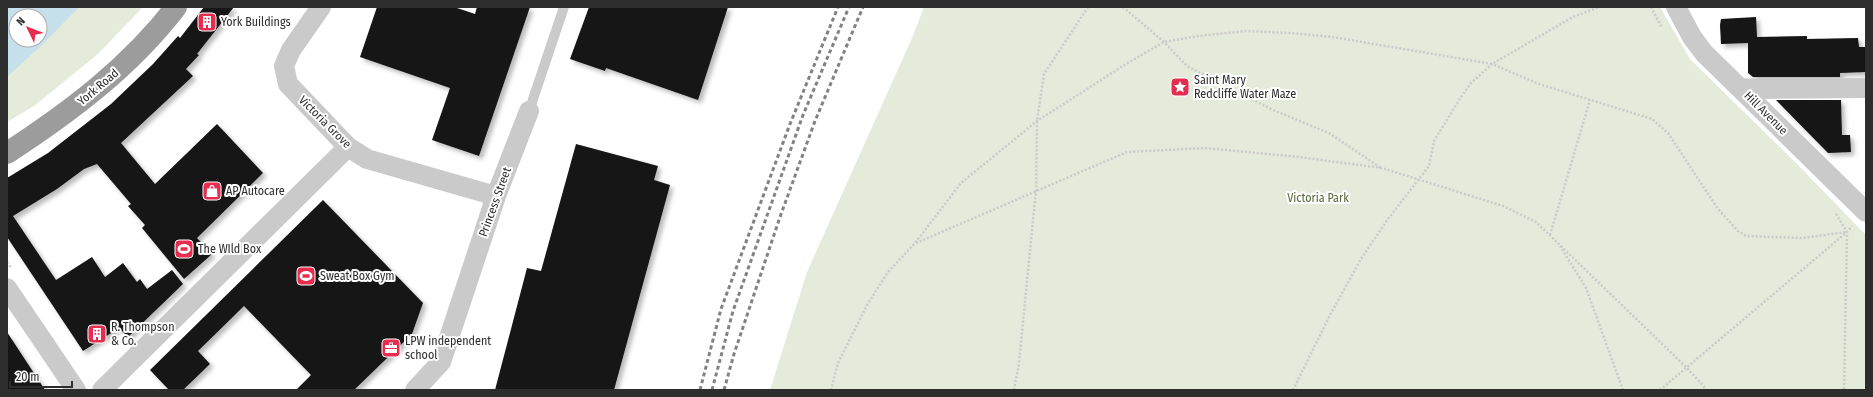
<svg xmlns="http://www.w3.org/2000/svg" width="1873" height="397" font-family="'Fira Sans Condensed',sans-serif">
<defs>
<filter id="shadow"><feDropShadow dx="3.5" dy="3.5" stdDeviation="2" flood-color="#0004"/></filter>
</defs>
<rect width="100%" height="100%" fill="#fff"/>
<path fill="#e5ebda" d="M61,7H143L98,54L34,106L7,122V63L40,40Z
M924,7H1660L1690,59L1795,162L1866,235V390H770L807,272L912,38Z"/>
<path fill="#c6e1eb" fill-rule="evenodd" d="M7,7H79L43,44L7,77ZM16,16H40V40H16Z"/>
<path fill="#141414" filter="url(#shadow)" d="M204,7H234L197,54L199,55L186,69L193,76L121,143L155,184L217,124L263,173L197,238L212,254L184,279L142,228L145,225L128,206L131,204L97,164L84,169L57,189L13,216L56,280L92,257L105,277L123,263L137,282L140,279L147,289L172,270L183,284L128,337L119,328L83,351L7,237V178L48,153L111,104L153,64L178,36L180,38Z
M377,7H454L475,14L477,7H530L479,156L432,140L450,88L360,57Z
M589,7H728L698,100L606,68L605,71L570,59Z
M1756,17L1757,37L1807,36V39L1858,38L1859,47H1866V72L1840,73V77H1753L1748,73V43L1721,44L1720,25L1721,19Z
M1776,100H1841L1842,135H1850L1851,152L1828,153Z
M576,144L658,166L654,180L670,185L614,390H495L527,268L541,271Z
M323,200L423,303L412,334L354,390H296L311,375L244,306L198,351L210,364L183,390H169L150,370Z
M7,332L45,390H7Z"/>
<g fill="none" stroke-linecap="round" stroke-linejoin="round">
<path stroke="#cacaca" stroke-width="2.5" stroke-dasharray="2 2" stroke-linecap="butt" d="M1123,7L1164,42L1187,66L1273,110L1329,133L1381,168
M1651,7L1662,28
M1836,214L1847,232L1844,390
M1550,235L1590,100
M916,243L1127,152L1205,148L1299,157L1382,168L1503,206L1536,222L1687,368L1707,390
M1560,246L1586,288L1623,390
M7,262L11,268
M831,390L838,363L867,305L888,272L915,243L961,183L1037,121L1126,64L1164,42L1198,36L1246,31L1290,33L1333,37L1492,64L1573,17L1599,7
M1014,390L1019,363L1036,190L1037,121L1044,74L1088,7
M1293,390L1329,317L1361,259L1388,219L1429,166L1434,141L1459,100L1471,83L1492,64L1539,84L1652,119L1668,133L1718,209L1738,231L1746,236L1802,238L1847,232
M1660,390L1847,232L1852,226"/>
<path stroke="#cacaca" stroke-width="10" d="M529,111L564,7"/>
<path stroke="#cacaca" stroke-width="20" d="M321,7L291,50L284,66L288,84L348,147L367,159L496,196
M1676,7L1692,37L1704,53L1866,212
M1740,88L1758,89L1866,88
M7,288L76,390
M102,390L348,147
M415,390L441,362L496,196L529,111"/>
<path stroke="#9c9c9c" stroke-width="22" d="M7,153C70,112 130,67 176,7"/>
<path stroke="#828282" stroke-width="3" stroke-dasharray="4 3" stroke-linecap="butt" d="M700,390L721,309L790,124L838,7
M712,390L733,311L803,115L849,7
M724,390L734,354L780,217L815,121L863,7"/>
</g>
<defs>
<g id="building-square" transform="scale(1)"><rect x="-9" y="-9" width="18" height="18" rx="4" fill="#e62d50" stroke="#fff"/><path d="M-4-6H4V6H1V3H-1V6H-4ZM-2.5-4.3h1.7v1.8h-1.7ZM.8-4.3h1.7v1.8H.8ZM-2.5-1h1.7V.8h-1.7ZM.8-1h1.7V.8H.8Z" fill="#fff"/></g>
<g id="sight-square" transform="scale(1)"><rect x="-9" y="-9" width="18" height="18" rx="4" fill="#e62d50" stroke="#fff"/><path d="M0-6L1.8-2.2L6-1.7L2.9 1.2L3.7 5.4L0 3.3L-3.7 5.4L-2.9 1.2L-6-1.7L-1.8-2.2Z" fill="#fff"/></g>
<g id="shop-square" transform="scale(1)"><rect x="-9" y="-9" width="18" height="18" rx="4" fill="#e62d50" stroke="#fff"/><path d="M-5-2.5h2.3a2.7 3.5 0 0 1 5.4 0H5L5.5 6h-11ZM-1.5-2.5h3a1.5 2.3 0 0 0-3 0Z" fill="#fff"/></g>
<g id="stadium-square" transform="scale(1)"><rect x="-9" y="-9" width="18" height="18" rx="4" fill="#e62d50" stroke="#fff"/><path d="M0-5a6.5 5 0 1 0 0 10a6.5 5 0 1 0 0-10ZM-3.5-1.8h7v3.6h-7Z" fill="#fff"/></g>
<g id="office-square" transform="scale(1)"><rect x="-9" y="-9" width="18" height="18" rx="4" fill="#e62d50" stroke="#fff"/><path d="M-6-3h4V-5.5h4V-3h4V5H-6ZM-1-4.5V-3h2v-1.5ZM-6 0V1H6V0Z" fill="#fff"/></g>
</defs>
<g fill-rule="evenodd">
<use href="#building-square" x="207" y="22"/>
<use href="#sight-square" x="1180" y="87"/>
<use href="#shop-square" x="212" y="191"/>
<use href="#stadium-square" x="184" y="249"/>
<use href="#stadium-square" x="306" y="276"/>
<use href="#building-square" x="97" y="334"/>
<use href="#office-square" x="391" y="348"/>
</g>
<g text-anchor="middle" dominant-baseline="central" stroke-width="4" stroke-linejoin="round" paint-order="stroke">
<g font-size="12" fill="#2d2d2d" stroke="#fff" text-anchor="start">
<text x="221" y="22">York Buildings</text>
<text x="1194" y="80">Saint Mary<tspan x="1194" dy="14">Redcliffe Water Maze</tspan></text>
<text x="226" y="191">AP Autocare</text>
<text x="198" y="249">The WIld Box</text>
<text x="320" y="276">Sweat Box Gym</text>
<text x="111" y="327">R. Thompson<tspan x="111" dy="14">&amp; Co.</tspan></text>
<text x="405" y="341">LPW independent<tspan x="405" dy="14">school</tspan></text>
</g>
<g font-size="12" fill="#2d2d2d" stroke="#fff">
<text transform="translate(98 87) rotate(-40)">York Road</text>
<text transform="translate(1766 113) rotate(45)">Hill Avenue</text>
<text transform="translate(325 122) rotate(45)">Victoria Grove</text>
<text transform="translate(495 202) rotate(-70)">Princess Street</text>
</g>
<g font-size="12" fill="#55683a" stroke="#fff">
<text x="1318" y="198">Victoria Park</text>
</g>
</g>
<rect width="1873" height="397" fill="none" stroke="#2d2d2d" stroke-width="16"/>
<g transform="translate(28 28) rotate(313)"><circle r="19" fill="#ffffff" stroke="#ababab"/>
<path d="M0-3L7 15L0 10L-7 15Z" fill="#e62d50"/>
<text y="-6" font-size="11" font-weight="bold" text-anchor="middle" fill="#2d2d2d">N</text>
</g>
<path d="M10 381v6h62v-6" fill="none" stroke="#2d2d2d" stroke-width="2"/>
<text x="16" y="381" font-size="12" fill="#2d2d2d" stroke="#ffffff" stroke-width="3" paint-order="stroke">20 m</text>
</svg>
